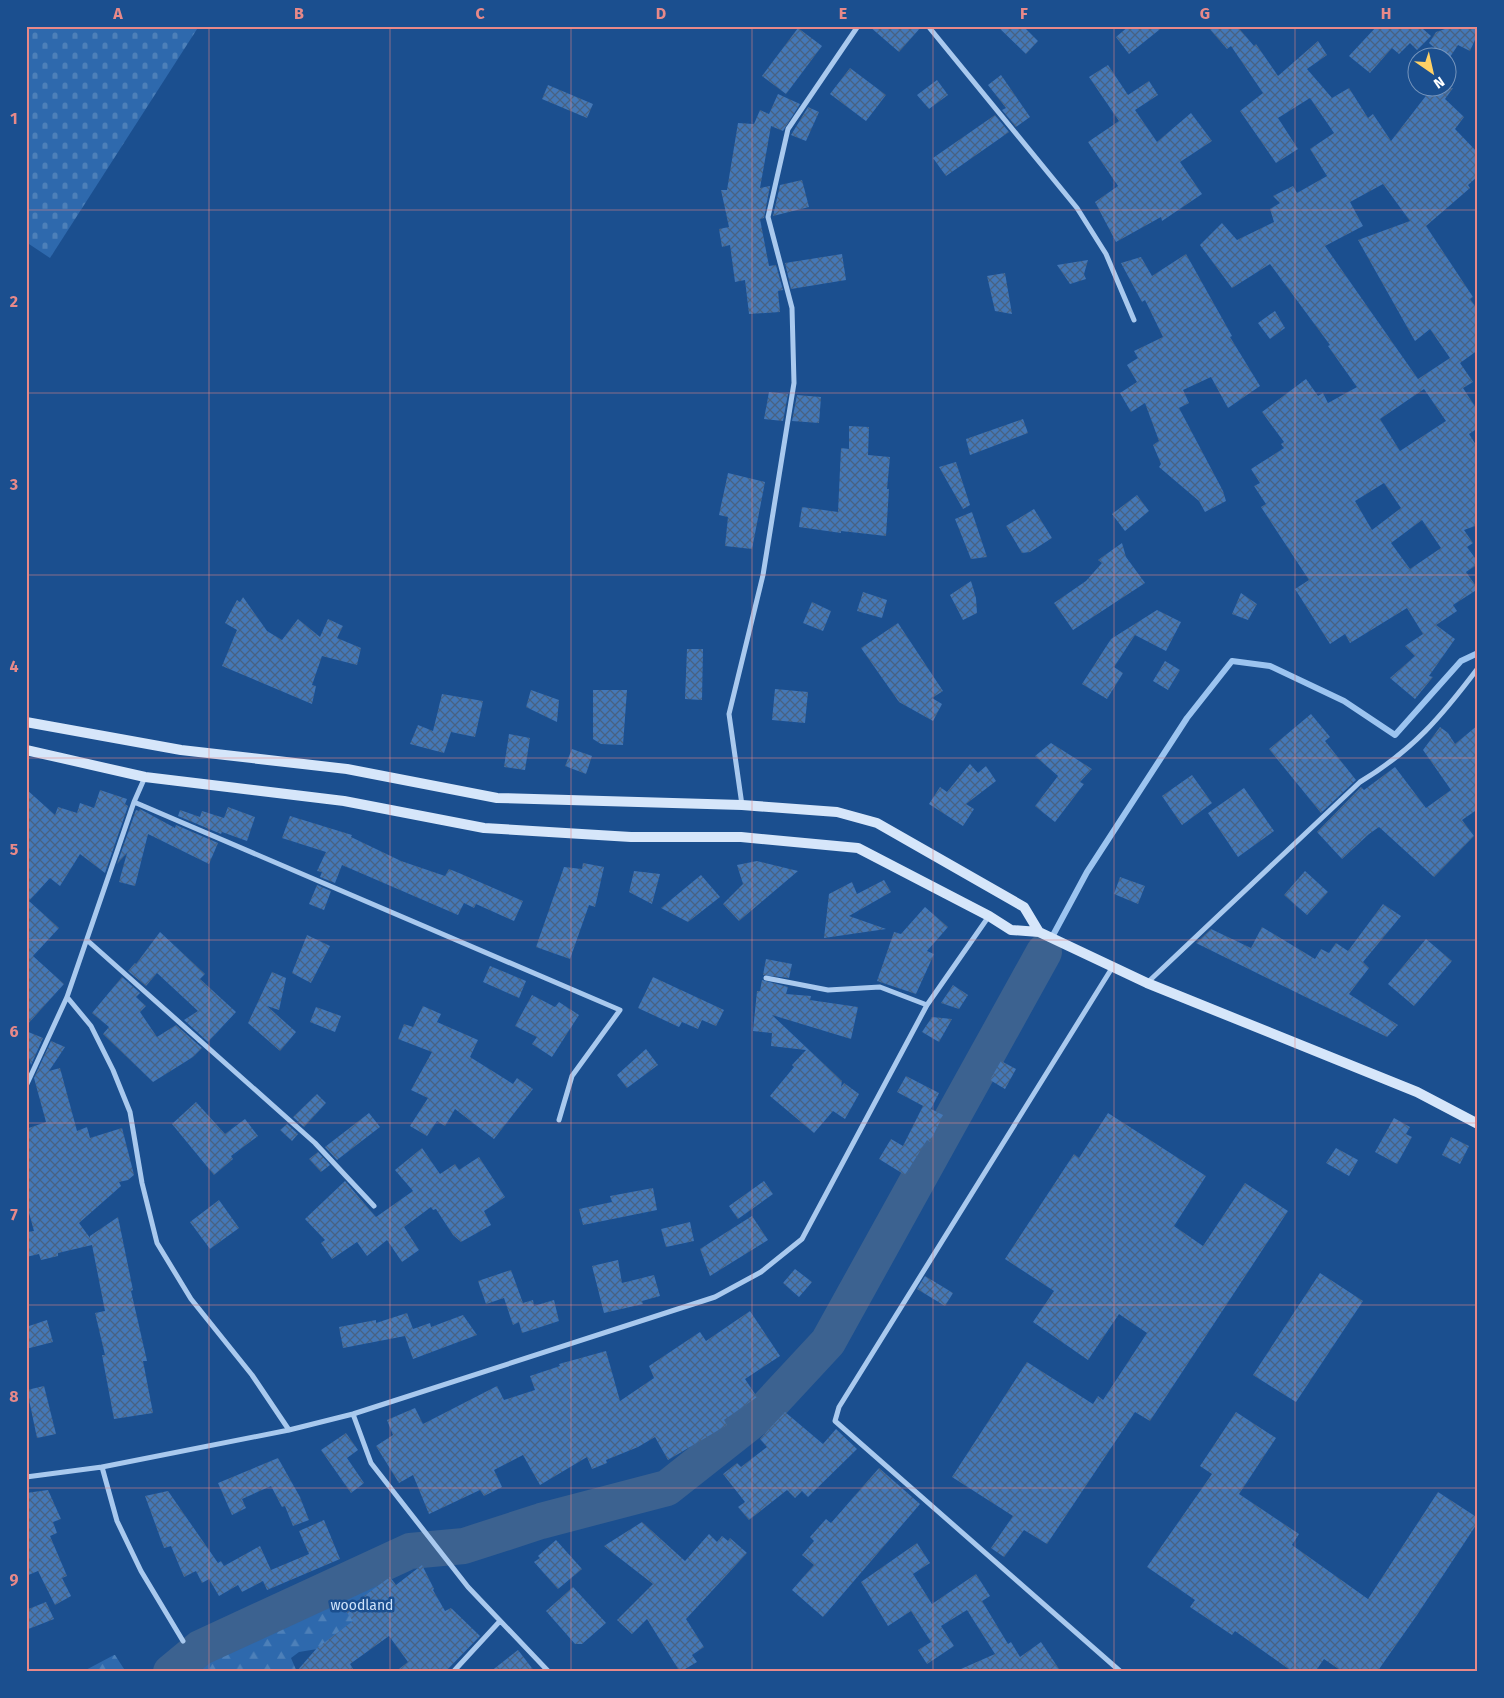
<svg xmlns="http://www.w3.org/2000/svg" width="1504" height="1698" font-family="'Fira Sans',sans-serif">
<defs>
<pattern id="forest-firs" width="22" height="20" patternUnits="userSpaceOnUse" patternTransform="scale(1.25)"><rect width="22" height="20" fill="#2e69ad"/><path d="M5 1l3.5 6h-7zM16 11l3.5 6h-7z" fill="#4d80b9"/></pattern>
<pattern id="cemetery-stones" width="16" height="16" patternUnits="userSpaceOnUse" patternTransform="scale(1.25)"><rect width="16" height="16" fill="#2e69ad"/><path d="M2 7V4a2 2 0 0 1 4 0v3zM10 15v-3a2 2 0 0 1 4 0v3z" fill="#4d80b9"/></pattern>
<pattern id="building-cross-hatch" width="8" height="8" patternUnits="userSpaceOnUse" patternTransform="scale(1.25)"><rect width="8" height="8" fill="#4478b7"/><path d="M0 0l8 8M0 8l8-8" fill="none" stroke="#486282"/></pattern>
</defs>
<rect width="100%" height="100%" fill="#1b4f8f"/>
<path fill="url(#forest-firs)" d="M369,1573L394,1592L317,1649L299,1652L291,1658L297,1672H185L238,1641L246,1631L312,1607L333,1588Z
M115,1655L126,1672H82L114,1655Z"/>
<path fill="url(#cemetery-stones)" d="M26,26H199L50,258L26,242Z"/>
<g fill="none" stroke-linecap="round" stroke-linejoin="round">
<path stroke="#9cc4f0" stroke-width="6" d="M1044,952L1087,872L1187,718L1232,661L1270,666L1344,701L1395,735L1461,661L1478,653"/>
<path stroke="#3c6290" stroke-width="36" d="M171,1672L200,1648L410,1551L464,1546L541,1521L667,1488L763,1412L828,1342L1044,952"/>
</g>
<path fill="url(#building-cross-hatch)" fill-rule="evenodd" d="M869,26H922L899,52Z
M997,26H1023L1038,41L1026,54Z
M1129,26H1164L1129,54L1116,37Z
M1207,26H1237L1254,46L1256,44L1278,76L1318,41L1327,55L1307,69L1332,98L1349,88L1368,118L1373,114L1391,141L1432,88H1453L1445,99L1464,117L1455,129L1478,153V176L1468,185L1470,188L1426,226L1473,297L1470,299L1478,310V350L1460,363L1473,382L1463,388L1478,411V428L1469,434L1478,448V525L1464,530L1473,543L1467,547L1478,562V564L1466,572L1478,589L1453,605L1457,611L1436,625L1455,639L1429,676L1433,677L1415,699L1390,678L1415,656L1405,646L1423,634L1407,608L1350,643L1345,634L1330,644L1295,589L1309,580L1261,507L1266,504L1254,486L1260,483L1251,469L1284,448L1281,444L1284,442L1262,412L1306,379L1318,396L1323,393L1328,403L1357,387L1328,346L1330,345L1270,264L1232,288L1200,245L1222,223L1237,240L1274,222L1270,209L1280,203L1273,196L1293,186L1297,193L1327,176L1310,149L1334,133L1310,98L1278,118L1298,149L1276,163L1240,111L1263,93L1231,46L1227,49ZM1383,184L1410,221L1358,240L1415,341L1430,329L1450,358L1418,379L1325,246L1363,226L1350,202ZM1424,389L1446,421L1400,451L1380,419ZM1384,483L1401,508L1372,530L1355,501ZM1422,520L1441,548L1410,569L1391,543Z
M1377,26H1426L1423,29L1431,36L1417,50L1410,43L1399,54L1392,48L1370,73L1349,56Z
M1454,26H1478V33L1470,51L1458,45L1448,60L1429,43L1436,32Z
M798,28L822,46L786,94L762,76Z
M1108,65L1128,95L1149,81L1158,95L1135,110L1157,142L1191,113L1212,141L1180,162L1202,194L1162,221L1161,217L1116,242L1095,202L1118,186L1088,142L1119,121L1089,77Z
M850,68L886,95L866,121L830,94Z
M1001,75L1030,117L1016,127L1002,110L1006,108L988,85Z
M937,80L948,95L929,109L917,95Z
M548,85L593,104L587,118L542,99Z
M778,94L800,104L783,131L771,126L760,188L770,186L764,218L760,219L769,266L776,265L783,290L778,291L780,312L749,314L745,280L735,282L730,245L722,247L719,229L729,227L721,190H727L738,123L754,124L760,110L769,114Z
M808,107L819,112L806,141L791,135Z
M995,115L1009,132L946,176L933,158Z
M802,180L809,207L773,216L780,185Z
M842,254L846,280L791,289L785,263Z
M1186,254L1232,336L1230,337L1260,386L1228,408L1211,377L1183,390L1189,403L1179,408L1223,491L1226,501L1205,512L1199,501L1159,467L1161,464L1153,445L1159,441L1145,403L1131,412L1120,393L1137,382L1127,365L1138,358L1134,351L1163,337L1145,300L1142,302L1121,263L1141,257L1152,276Z
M1088,260L1084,274L1086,279L1070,284L1057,265Z
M1005,273L1012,314L995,311L987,276Z
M1275,311L1285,328L1270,339L1258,323Z
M769,392L788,394L783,421L764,419Z
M797,395L821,397L819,423L792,421Z
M1023,419L1028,433L970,455L966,439Z
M849,426L869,427L868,455L890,457L887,489H889L886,536L841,531V533L799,527L802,507L838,512L841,448L849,449Z
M956,462L970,505L963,509L939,467Z
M728,473L765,482L752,549L725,546L728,517L719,515Z
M1137,495L1149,511L1125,531L1112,514Z
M1034,509L1052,538L1030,552L1022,553L1006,526Z
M972,512L987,557L971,559L955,519Z
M1122,543L1126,557L1145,583L1073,630L1054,603L1086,581L1102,563L1098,560Z
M971,581L976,598L977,613L963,620L950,595Z
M863,592L887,600L882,618L857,611Z
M1241,593L1257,604L1248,620L1232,614Z
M243,597L267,631L282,640L298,619L320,637L328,619L343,626L337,638L361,648L357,665L322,656L312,685L316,686L312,704L222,666L237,630L225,623L237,600L240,602Z
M812,602L831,611L823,631L803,623Z
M1157,610L1181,622L1166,651L1135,635L1114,667L1123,673L1107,699L1082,684L1111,639Z
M898,623L943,691L932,698L942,704L933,721L899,702L861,648Z
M687,649H703L702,700L685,699Z
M1165,661L1180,670L1168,690L1153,681Z
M775,689L808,692L805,723L772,720Z
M531,690L559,700L557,722L526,707Z
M593,690H627L623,745L601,744L593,739Z
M442,694L483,701L475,737L451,732L444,753L410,744L418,725L433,731Z
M1311,714L1330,737L1325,741L1356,780L1321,813L1269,749Z
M1478,725V809L1462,820L1474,836L1434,877L1379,827L1369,834L1342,859L1317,832L1361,787L1364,790L1395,767L1426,808L1451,790L1423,750L1440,727L1448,733L1455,744Z
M509,734L530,738L525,770L504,767Z
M1051,743L1092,769L1080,782L1084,784L1055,822L1035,806L1058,776L1035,756Z
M572,749L592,756L586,774L565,766Z
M970,764L978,773L986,766L996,781L966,804L974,809L963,826L929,804L940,787L947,792Z
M1192,775L1212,803L1182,825L1162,796Z
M1244,788L1274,831L1238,857L1208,813Z
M26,789L55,815L58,807L77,813L80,803L94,808L100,790L127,799L125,804L128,806L105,873L80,854L60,886L50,878L29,901L59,928L33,956L64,984L26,1026Z
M228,807L255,817L247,841L222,832L221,834L178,816L180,810L200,817L202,811L224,818Z
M140,809L175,828L176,825L218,843L209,864L148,834L135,886L119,882L127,853L117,864L136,810L139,811Z
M290,816L352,835L351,837L401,861L445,876L449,869L459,873L523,901L514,921L476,904L474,908L464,903L458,915L342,865L335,883L320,877L322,872L317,871L326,852L282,838Z
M757,861L798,871L739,921L723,904L743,884L737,865Z
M583,863L604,867L595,907L589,905L570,959L536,947L564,867L582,869Z
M634,871L660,874L652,904L629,892Z
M1305,871L1328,892L1307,915L1284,895Z
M701,875L720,897L688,922L661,908Z
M1120,877L1145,886L1138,904L1114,894Z
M884,880L891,892L849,916L886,929L824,938L829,894L852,882L857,894Z
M317,885L331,891L324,910L309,904Z
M1383,904L1401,916L1363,962L1369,968L1349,994L1398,1025L1387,1037L1196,943L1211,929L1251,948L1262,927L1315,959L1321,949L1329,953L1336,943L1348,951Z
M925,907L948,927L927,951L934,954L916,994L877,981L894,932L901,934Z
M160,932L205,974L200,979L236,1012L208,1042L184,1020L198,1011L157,973L146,986L128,971L135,963L136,964Z
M307,935L330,946L311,983L292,973Z
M1426,939L1452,961L1414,1006L1388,984Z
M766,959L792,964L789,978L763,975Z
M490,966L526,981L519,998L483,982Z
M272,972L286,978L279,1010L267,1006L296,1032L280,1051L248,1023Z
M122,977L140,993L136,997L146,1006L140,1012L157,1037L176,1025L202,1048L193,1057L153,1082L103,1034L109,1027L92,1013Z
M653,977L724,1010L716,1026L702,1020L698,1029L682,1022L679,1027L638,1008Z
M762,980L788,987L786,994L811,996L810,1000L858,1007L851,1039L772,1015L842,1081L841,1087L844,1083L859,1094L845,1119L833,1111L814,1133L770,1096L794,1067L792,1065L806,1050L771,1046L772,1033L753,1031L757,991H760Z
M953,985L968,995L959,1009L941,1003Z
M532,995L555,1007L559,1002L579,1015L552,1057L532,1044L537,1037L515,1026Z
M423,1006L441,1014L437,1022L478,1040L470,1057L513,1084L517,1078L533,1089L494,1139L455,1109L445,1126L437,1121L427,1136L410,1126L428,1098L411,1090L432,1052L398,1039L404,1024L413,1027Z
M316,1007L341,1016L335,1032L310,1022Z
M932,1017L952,1019L939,1042L922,1032Z
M26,1031L43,1038L31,1065L26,1048Z
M51,1041L65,1047L49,1071L60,1068L77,1131L87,1127L90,1138L122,1128L134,1175L128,1180L119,1182L121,1186L79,1223L90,1238V1236L118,1217L133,1290L131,1291L147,1361H143L153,1413L114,1419L102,1355H105L95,1313L105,1311L92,1245L58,1253V1256L41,1260L39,1254L26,1257V1232L34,1231L26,1202V1129L46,1122L34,1078Z
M646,1049L658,1065L627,1088L617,1075Z
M1001,1061L1016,1069L1005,1089L990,1080Z
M906,1076L939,1093L931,1109L943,1115L930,1142L927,1140L905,1175L879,1159L891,1139L903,1146L923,1106L927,1108L897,1092Z
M317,1094L326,1103L304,1127L293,1117Z
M196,1102L225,1134L245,1119L258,1136L231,1156L233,1159L214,1175L172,1124Z
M369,1113L380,1127L337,1160L325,1147Z
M1108,1113L1206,1176L1174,1226L1203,1246L1245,1183L1288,1211L1150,1421L1135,1412L1047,1544L1024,1530L1004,1557L991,1548L1013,1516L952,1477L1027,1362L1093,1404L1098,1396L1103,1400L1147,1333L1119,1314L1088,1360L1033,1322L1054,1291L1005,1259L1074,1154L1079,1158Z
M1394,1118L1410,1127L1406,1134L1412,1137L1397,1164L1375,1152Z
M287,1124L298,1134L292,1141L280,1130Z
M1451,1137L1469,1146L1460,1164L1442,1155Z
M422,1148L440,1174L455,1164L459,1170L479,1157L505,1197L484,1211L491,1225L461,1242L453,1235L436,1209L433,1210L431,1207L404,1227L419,1250L402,1262L387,1240L367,1256L357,1242L332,1259L321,1243L325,1240L305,1219L345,1181L376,1217L413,1191L395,1170Z
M1336,1148L1358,1160L1349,1176L1326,1163Z
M318,1152L330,1165L321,1172L309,1159Z
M764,1181L773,1194L738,1219L729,1206Z
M653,1188L657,1210L583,1225L579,1209L612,1202L610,1196Z
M219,1200L239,1228L210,1249L190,1222Z
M752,1216L768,1240L710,1276L700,1249Z
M690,1222L694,1241L666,1247L661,1229Z
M618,1260L622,1283L654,1275L660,1296L642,1301L643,1304L604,1313L592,1266Z
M795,1269L812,1282L799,1297L783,1283Z
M511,1270L523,1303L533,1300L534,1306L554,1300L559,1321L522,1333L519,1322L513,1325L504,1298L486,1304L478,1281Z
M1320,1273L1363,1301L1296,1402L1253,1375Z
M925,1276L953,1293L945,1306L917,1289Z
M750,1311L780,1356L745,1379L757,1397L724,1420L727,1425L668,1460L655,1437L638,1447L606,1460L607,1463L592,1469L587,1457L540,1485L523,1455L494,1470L502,1487L484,1496L480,1490L429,1514L413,1475L399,1483L376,1446L393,1435L387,1420L415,1408L423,1424L497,1386L504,1400L535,1390L530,1376L560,1366L559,1364L606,1351L620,1401L654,1378L649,1366L700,1332L706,1341Z
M407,1313L413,1329L430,1323L431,1327L463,1315L477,1335L413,1359L405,1336L343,1348L339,1327L376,1320V1323Z
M47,1320L53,1342L26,1349V1327Z
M44,1386L56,1434L37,1438L27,1390Z
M785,1412L823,1444L836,1429L857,1449L808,1497L802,1491L795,1498L787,1490L749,1520L738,1507L745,1502L723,1474L737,1463L741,1467L767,1447L760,1439Z
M1236,1412L1276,1438L1239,1494L1299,1534L1292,1545L1368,1599L1438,1492L1478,1518V1522L1417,1615L1377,1672H1343L1324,1659L1315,1672H1293L1235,1631L1232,1635L1190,1607L1195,1600L1147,1567L1212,1474L1200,1466Z
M346,1433L358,1450L347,1458L364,1483L351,1493L321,1450Z
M278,1458L300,1497L309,1520L293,1526L285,1506L282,1507L271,1486L242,1499L246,1508L232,1515L218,1483Z
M879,1468L920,1504L823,1617L792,1590L814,1565L802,1555L814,1541L810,1537L826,1519L831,1523Z
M48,1490L61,1519L53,1522L57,1533L50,1536L67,1576L62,1578L71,1596L55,1605L38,1571L26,1576V1493Z
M168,1491L218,1563L221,1561L224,1566L260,1546L271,1570L309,1554L299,1531L324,1520L340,1559L267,1590L263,1581L242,1592L238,1585L219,1596L209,1579L202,1583L196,1571L184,1577L171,1546L164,1548L145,1496Z
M642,1522L685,1561L709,1534L717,1542L722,1536L728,1541L730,1538L747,1553L686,1619L704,1647L692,1655L697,1662L680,1672L647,1619L632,1634L617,1620L653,1584L604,1546Z
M556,1540L582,1569L558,1589L534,1562L540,1558L538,1556Z
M917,1543L930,1563L913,1574L932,1604L976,1574L990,1596L982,1601L1008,1644L1011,1642L1020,1657L1041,1642L1061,1672H954L995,1654L967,1610L941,1626L954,1646L927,1664L918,1650L931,1642L911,1611L888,1626L861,1582Z
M422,1565L434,1589L433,1590L445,1611L451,1608L480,1636L445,1672H395L408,1662L389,1636L350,1664L355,1672H296L317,1648L353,1621L345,1610L390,1577L396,1585Z
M573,1587L606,1623L582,1644H575L546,1611Z
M46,1602L54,1619L26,1630V1610Z
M518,1650L535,1672H490Z"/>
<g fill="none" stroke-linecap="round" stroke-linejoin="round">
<path stroke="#a9c9ee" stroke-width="5" d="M928,26L1077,208L1106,254L1134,320
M134,802L620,1010L572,1076L559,1120
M742,805L729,714L763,575L794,383L792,308L768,217L788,129L858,26
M88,941L315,1143L374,1206
M1112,968L839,1407L835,1421L1121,1672
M766,978L828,990L880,987L927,1005
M1147,983L1360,782C1413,750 1441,717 1478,668
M67,997L91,1026L113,1070L130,1112L142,1183L157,1243L191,1299L252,1375L289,1430
M26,1086L67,997L134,802L145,777
M353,1414L371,1463L468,1587L549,1672
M102,1467L117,1521L141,1571L183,1641
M26,1477L102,1467L289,1430L353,1414L715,1297L761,1272L802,1239L927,1005L989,916
M453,1672L500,1621"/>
<path stroke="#d6e6fa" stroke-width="10" d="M26,722L181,750L347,769L497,798L742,805L837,812L877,823L1024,907L1039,932
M26,750L145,777L344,801L484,828L631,837H741L858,848L989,916L1011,930L1039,932L1147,983L1417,1092L1478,1124"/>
</g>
<path fill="none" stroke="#e88989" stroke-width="1" stroke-opacity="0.55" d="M209,26V1672M390,26V1672M571,26V1672M752,26V1672M933,26V1672M1114,26V1672M1295,26V1672M26,210H1478M26,393H1478M26,575H1478M26,758H1478M26,940H1478M26,1123H1478M26,1305H1478M26,1488H1478"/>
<g text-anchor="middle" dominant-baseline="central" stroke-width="5" stroke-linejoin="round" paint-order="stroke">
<g font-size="14" fill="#cfe3fa" stroke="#1b4f8f">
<text x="362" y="1605">woodland</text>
</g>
</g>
<rect width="1504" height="1698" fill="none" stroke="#1b4f8f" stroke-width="55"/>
<g transform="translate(1432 72) rotate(146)"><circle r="24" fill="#1b4f8f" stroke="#7695bc"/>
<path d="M0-4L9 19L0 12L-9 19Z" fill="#ffd166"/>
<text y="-8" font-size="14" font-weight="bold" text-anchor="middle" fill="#ffffff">N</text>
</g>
<rect x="28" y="28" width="1448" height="1642" fill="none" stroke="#e88989" stroke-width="2"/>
<g font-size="16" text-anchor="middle" font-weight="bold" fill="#e88989">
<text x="118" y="19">A</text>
<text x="299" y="19">B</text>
<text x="480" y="19">C</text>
<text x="661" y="19">D</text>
<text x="843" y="19">E</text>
<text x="1024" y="19">F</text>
<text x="1205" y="19">G</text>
<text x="1386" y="19">H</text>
<text x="14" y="124">1</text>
<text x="14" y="307">2</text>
<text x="14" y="490">3</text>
<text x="14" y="672">4</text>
<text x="14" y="855">5</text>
<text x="14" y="1037">6</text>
<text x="14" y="1220">7</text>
<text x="14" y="1402">8</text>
<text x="14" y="1585">9</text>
</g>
</svg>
